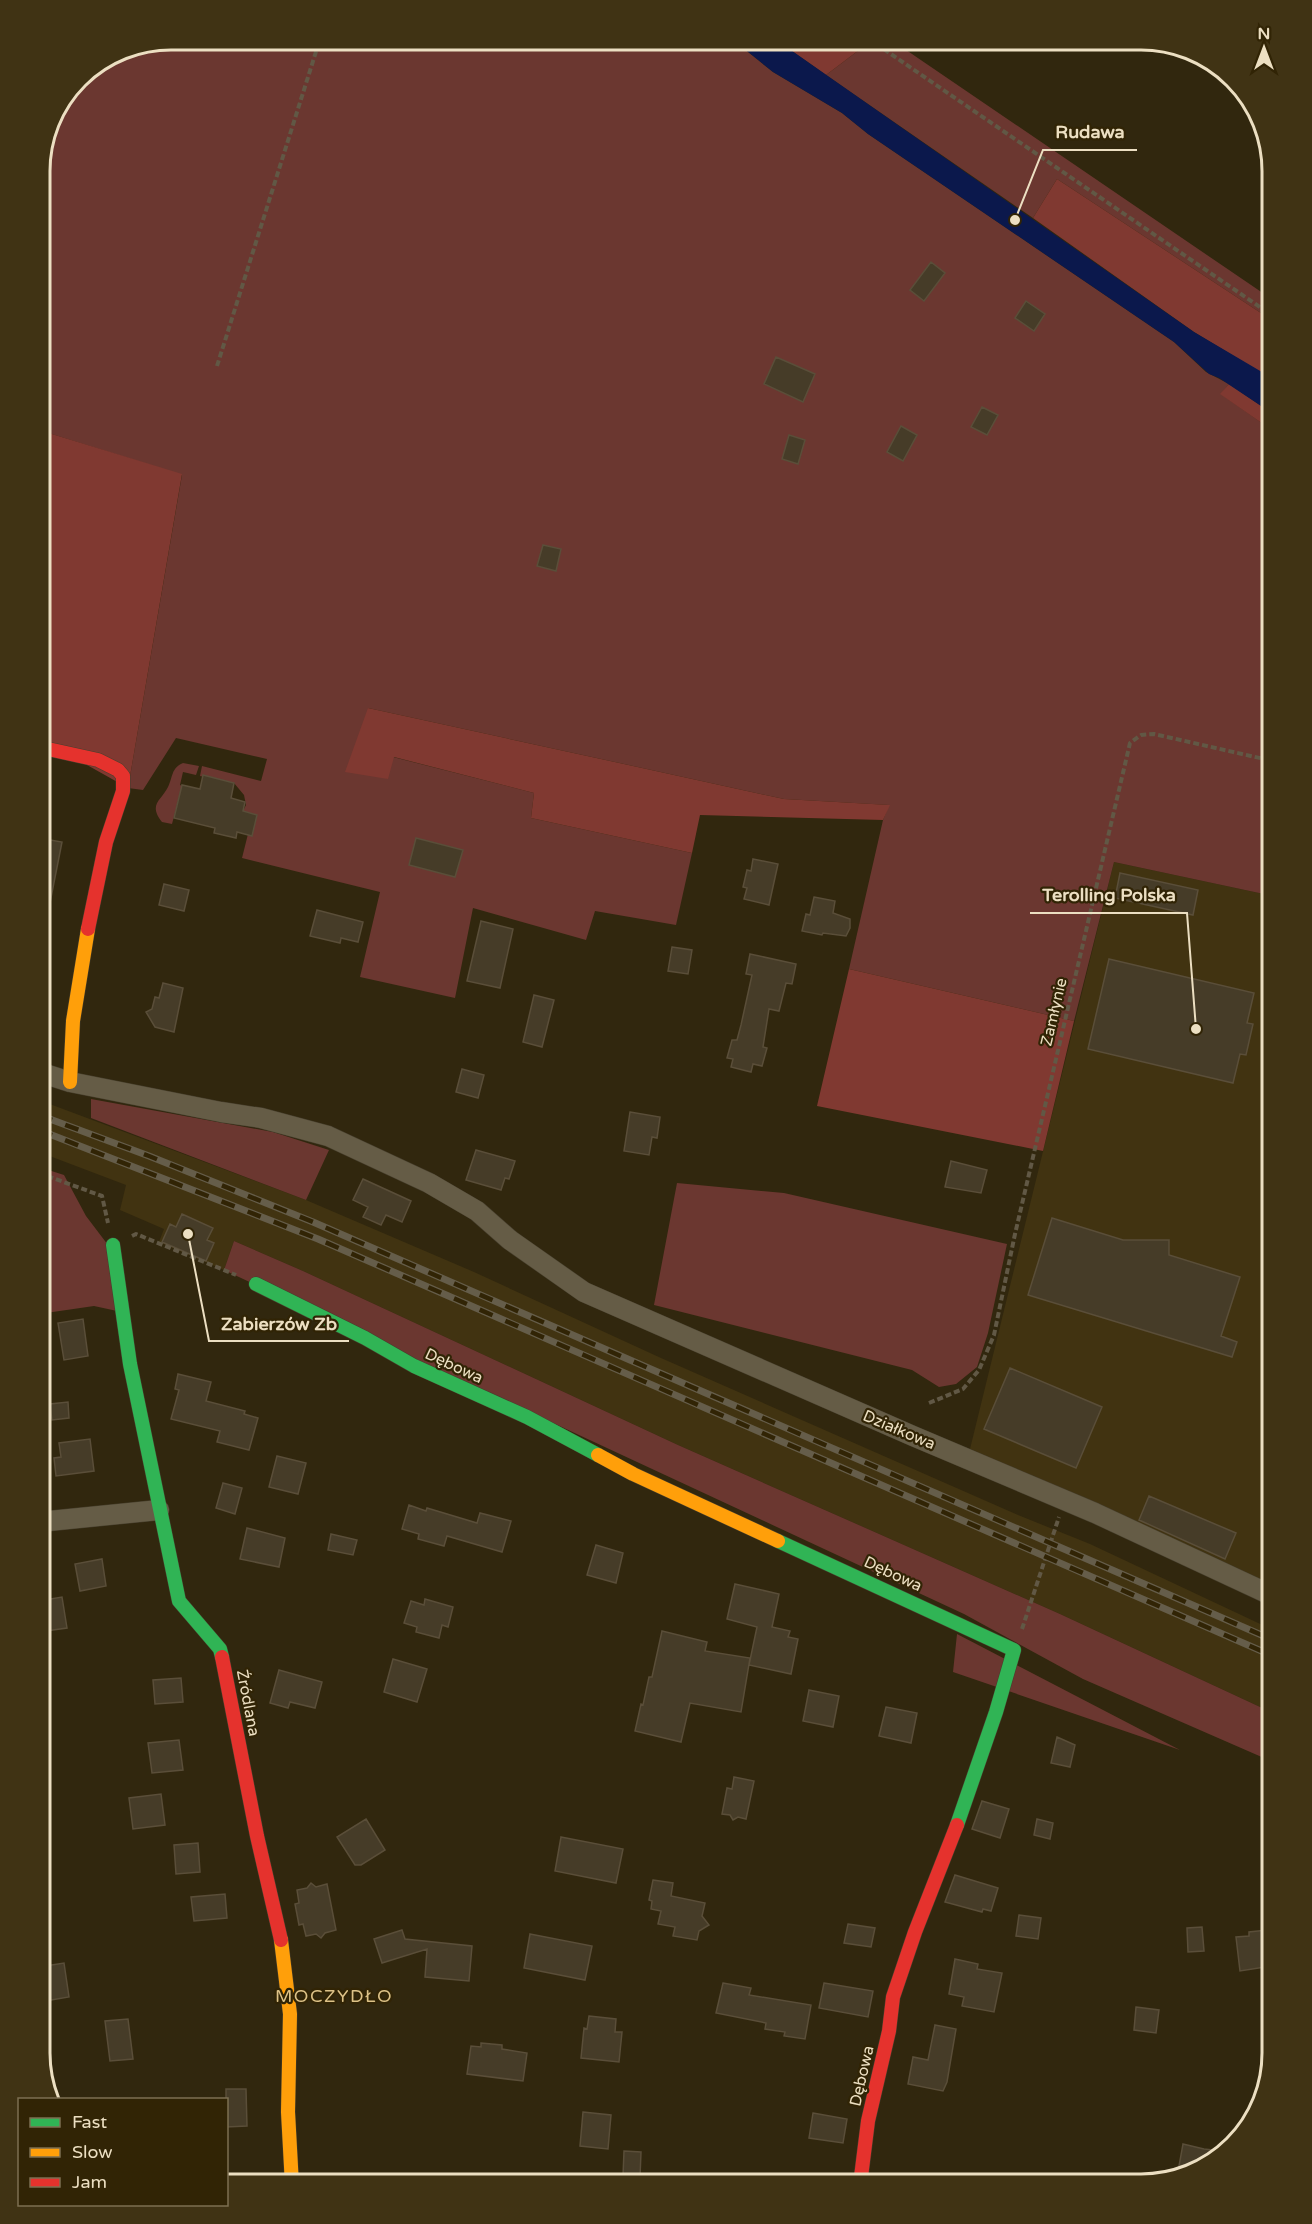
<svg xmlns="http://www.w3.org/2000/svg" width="1312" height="2224" font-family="'Varela Round',sans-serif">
<rect width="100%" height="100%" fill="#31270e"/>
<path fill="#413311" d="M1114,862L1273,896V1587L970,1449Z
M39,1100L306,1200L474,1272L661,1358L1018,1515L1090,1544L1273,1630V1713L1060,1614L678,1445L303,1271L234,1241L224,1270L159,1242L164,1229L120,1210L126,1185L39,1152Z"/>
<path fill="#6b3730" d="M171,39H732L773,72L842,113L868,134L1174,342L1206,372L1229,384L1221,394L1273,431V896L1114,862L1074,1021L849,969L883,820L889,805L784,799L368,708L387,779L393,757L534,793L531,818L692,853L676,925L595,911L586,940L473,908L455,998L360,977L380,892L242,858L253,814L243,811L246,805L244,795L234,783L200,776L202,766L261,781L267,759L176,738L143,790L128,788L182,475L39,430V163L49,120L78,77L121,49Z
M853,39H890L1273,300V321L1057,179L1033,218L826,75L863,47Z
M183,763L199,766L196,775L183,772L180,785L182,786L172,824L162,822C148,804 161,801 168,787C173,777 171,768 183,763Z
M91,1099L273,1132L329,1150L306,1200L91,1118Z
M39,1167L64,1175L86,1216L108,1245L117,1311L94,1306L39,1314Z
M677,1183L784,1193L1007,1244L988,1333L977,1367L956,1384L939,1387L912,1370L654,1305Z
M234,1241L303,1271L678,1445L1060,1614L1273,1713V1762L1083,1679L964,1614L224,1270Z
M957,1634L1180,1750L953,1672Z"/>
<path fill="#803931" d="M775,39H853L863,47L826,75Z
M1057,179L1273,321V380L1194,332L1033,218Z
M1229,384L1273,414V431L1220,394Z
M39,430L182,474L128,788L39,738Z
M368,708L784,799L890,805L883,820L700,815L692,853L531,818L534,793L394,757L388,779L345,772Z
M849,969L1074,1021L1043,1151L817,1106Z"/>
<path fill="#0b184c" d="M732,39H775L1194,332L1267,375L1273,380V414L1219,378L1209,374L1174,342L868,134L842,113L773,72Z"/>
<path fill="#463c28" stroke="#5a4e39" stroke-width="1.5" d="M931,262L945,273L924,301L910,290Z
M1026,301L1045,314L1034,331L1015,318Z
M776,357L815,374L803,402L764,384Z
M982,407L998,415L987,435L971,427Z
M901,426L917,435L903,461L887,452Z
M789,435L805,440L798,464L782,459Z
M543,545L561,549L556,571L537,566Z
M203,775L234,783L231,798L245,802L243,811L257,815L252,836L237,832L236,838L214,833L215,828L174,818L182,785L200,789Z
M39,838L62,842L48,913L39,912Z
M416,838L463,850L455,877L409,865Z
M753,859L778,864L769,905L744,899L747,888L743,887L747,870L751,871Z
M1120,873L1198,890L1193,915L1115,898Z
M164,884L189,890L184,911L159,905Z
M814,897L835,901L833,913L850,919V928L846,936L823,933L822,935L802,931L806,914L810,915Z
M317,910L363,922L358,942L341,938L340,943L310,936Z
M481,921L513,929L500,988L467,981Z
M672,947L692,950L688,974L668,971Z
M750,954L796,964L792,984L786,983L779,1011L769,1009L763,1047L767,1048L762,1066L753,1064L751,1072L731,1067L733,1059L727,1058L732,1040H737L741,1025L752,975L746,974Z
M1109,959L1254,993L1247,1023L1253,1024L1246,1055L1240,1054L1233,1083L1088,1049Z
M163,983L183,988L174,1032L155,1027L146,1012L152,1009L155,997L159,998Z
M534,995L554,1000L542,1047L523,1042Z
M462,1069L484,1075L478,1098L456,1092Z
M630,1112L660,1117L657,1138L652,1137L649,1155L624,1151Z
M476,1150L515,1161L509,1179L505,1178L501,1190L466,1180Z
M951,1161L987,1170L981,1193L945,1187Z
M363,1179L411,1201L402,1222L386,1215L381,1225L363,1217L368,1207L353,1200Z
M182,1214L213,1228L207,1240L214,1243L206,1261L162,1242L170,1224L176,1227Z
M1052,1218L1123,1240H1169V1255L1240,1277L1221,1336L1237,1342L1232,1357L1028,1295Z
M83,1319L88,1356L64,1360L58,1323Z
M1010,1368L1102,1407L1076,1468L984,1429Z
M178,1374L211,1382L206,1401L245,1411L244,1414L258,1418L249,1450L217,1442L220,1431L171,1419L179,1390L175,1389Z
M68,1402L69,1418L52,1420L50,1404Z
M90,1439L94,1471L56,1476L54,1458L61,1457L59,1443Z
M277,1456L306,1463L298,1494L269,1487Z
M223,1483L242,1488L235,1514L216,1508Z
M1149,1496L1236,1533L1225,1559L1139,1520Z
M409,1505L426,1511L427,1508L477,1523L480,1513L511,1521L502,1552L447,1536L444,1546L418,1539L419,1534L402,1529Z
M247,1528L285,1538L279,1567L240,1559Z
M331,1534L357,1540L353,1555L328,1550Z
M596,1545L623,1553L616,1583L587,1575Z
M102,1559L106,1586L80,1591L75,1564Z
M735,1584L779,1594L772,1627L790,1631L788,1637L798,1639L791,1674L749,1665L757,1627L727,1619Z
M62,1597L67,1628L39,1632V1601Z
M425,1599L453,1607L448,1627L442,1625L439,1638L416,1632L417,1627L404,1623L411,1601L424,1605Z
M662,1631L707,1642L705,1651L750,1658L741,1712L690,1703L681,1742L635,1731L641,1704L643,1705L649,1677H652Z
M393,1659L427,1669L417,1702L384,1692Z
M279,1670L322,1682L315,1708L290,1702L288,1708L270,1703Z
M181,1678L183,1702L155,1704L153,1680Z
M809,1690L839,1696L833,1727L803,1721Z
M886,1707L917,1713L911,1743L879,1736Z
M1057,1737L1075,1745L1070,1767L1051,1763Z
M179,1740L183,1770L152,1773L148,1743Z
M734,1777L754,1781L746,1819L738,1817L733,1820L730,1815L722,1814L727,1788L732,1789Z
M161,1794L165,1825L133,1829L129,1798Z
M982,1801L1009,1809L1000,1838L972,1829Z
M366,1819L385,1850L361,1865H355L337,1837Z
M1037,1819L1053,1823L1050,1839L1034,1835Z
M561,1837L623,1849L616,1883L555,1871Z
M198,1843L200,1872L176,1874L174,1845Z
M955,1875L998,1888L991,1911L983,1909L982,1912L945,1902Z
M653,1880L673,1883L671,1896L705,1903L702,1916L709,1925L699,1931L697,1940L673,1936L675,1927L658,1924L661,1911L651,1909L652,1901L649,1900Z
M311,1883L316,1887L327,1884L336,1930L325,1933L321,1938L316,1934L306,1936L303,1924L299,1925L295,1904L299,1903L297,1890L307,1888Z
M225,1894L227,1918L194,1921L191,1897Z
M1019,1915L1041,1918L1038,1939L1016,1936Z
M848,1924L875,1928L871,1947L844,1943Z
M1202,1927L1204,1951L1188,1952L1187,1928Z
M402,1930L405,1939L472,1946L469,1981L425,1977L427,1949L382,1963L374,1939Z
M1267,1930L1271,1966L1240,1971L1236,1937L1249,1936V1932Z
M530,1934L592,1946L585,1980L524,1968Z
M955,1959L978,1964L977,1969L1002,1973L994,2012L962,2006L964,1997L949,1994Z
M64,1963L69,1997L39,2002V1967Z
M723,1983L751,1988L749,1995L811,2005L805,2039L784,2036L785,2032L765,2029L766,2023L716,2013Z
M824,1983L873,1991L868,2017L819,2008Z
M1136,2007L1159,2010L1156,2033L1134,2030Z
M589,2016L616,2019L615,2032H622L619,2062L581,2058L584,2028L587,2029Z
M128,2019L133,2059L110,2061L105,2021Z
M935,2025L956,2029L947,2082L943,2091L908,2084L913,2057L928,2060Z
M481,2043L502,2045V2049L527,2053L523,2081L467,2074L471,2046L481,2047Z
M226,2089H246L247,2126L226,2127Z
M583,2112L611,2115L608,2149L580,2146Z
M813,2113L847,2119L843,2143L809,2138Z
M1183,2144L1204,2149L1223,2151L1199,2172L1177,2177Z
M624,2151L641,2152L640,2177L623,2176Z"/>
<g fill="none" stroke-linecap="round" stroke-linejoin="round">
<g stroke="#473f2d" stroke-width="21">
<path id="street" d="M39,1072L70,1082L221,1112L261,1118L328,1136L429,1183L477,1211L510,1240L584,1292L913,1436L1095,1513L1273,1596
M39,1522L159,1510"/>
</g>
<g stroke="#473f2d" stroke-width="15">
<path id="fast" d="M113,1245L130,1364L179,1601L220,1649L222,1657
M256,1284L365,1338L414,1366L527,1417L598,1455
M778,1541L1014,1650L996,1712L957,1825"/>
</g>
<g stroke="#473f2d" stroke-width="15">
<path id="slow" d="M70,1082L73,1021L88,929
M598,1455L633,1474L778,1541
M281,1940L290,2014L288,2112L292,2185"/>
</g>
<g stroke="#473f2d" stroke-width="15">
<path id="jam" d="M39,747L98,760L118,770L123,776V791L106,842L88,929
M222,1657L257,1836L281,1940
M860,2185L868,2121L889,2031L893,1997L915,1932L957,1825"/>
</g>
<path stroke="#615845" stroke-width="4" stroke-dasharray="6 3" stroke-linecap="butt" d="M869,39L1273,316
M217,366L320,39
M39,1173L102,1196L108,1223
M132,1236L136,1234L236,1275
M929,1403L963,1389L979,1370L994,1335L1015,1234L1130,743L1141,735L1154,734L1273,761
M1022,1629L1059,1517"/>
<use href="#street" stroke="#655c46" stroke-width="20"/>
<use href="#fast" stroke="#30b455" stroke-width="14"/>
<use href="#slow" stroke="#ff9f0a" stroke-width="14"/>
<use href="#jam" stroke="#e5322d" stroke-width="14"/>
<g stroke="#655d4a" stroke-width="7">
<path id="rail" d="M39,1115L149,1156L313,1222L1273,1640
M39,1130L318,1239L1273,1656"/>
</g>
<use href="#rail" stroke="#312405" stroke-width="4.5" stroke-dasharray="14" stroke-linecap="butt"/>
</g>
<g text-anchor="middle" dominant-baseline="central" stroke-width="4.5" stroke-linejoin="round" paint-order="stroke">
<g font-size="16" fill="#ecdfc2" stroke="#312405">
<text transform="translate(1054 1012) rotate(-77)">Zamłynie</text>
<text transform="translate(454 1366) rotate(25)">Dębowa</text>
<text transform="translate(899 1430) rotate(23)">Działkowa</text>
<text transform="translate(893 1574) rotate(25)">Dębowa</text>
<text transform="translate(248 1703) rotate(79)">Źródlana</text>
<text transform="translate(862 2076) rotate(-77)">Dębowa</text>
</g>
<g font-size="18" letter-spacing="1.5" fill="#ddc287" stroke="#312405">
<text x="334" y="1996">MOCZYDŁO</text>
</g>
</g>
<path d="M0 0H1312V2224H0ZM171 50H1141A121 121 0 0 1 1262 171V2053A121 121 0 0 1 1141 2174H171A121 121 0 0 1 50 2053V171A121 121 0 0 1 171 50Z" fill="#403314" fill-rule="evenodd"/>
<path fill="none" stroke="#ecdfc2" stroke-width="3" d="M171 50H1141A121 121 0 0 1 1262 171V2053A121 121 0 0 1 1141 2174H171A121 121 0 0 1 50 2053V171A121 121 0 0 1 171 50Z"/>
<path fill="none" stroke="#ecdfc2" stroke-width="2" d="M1015 220L1043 150H1137M1196 1029L1187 913H1030M188 1234L209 1341H349"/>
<g fill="#ecdfc2" stroke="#312405" stroke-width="2">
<circle cx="1015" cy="220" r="6"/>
<circle cx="1196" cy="1029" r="6"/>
<circle cx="188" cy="1234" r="6"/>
</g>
<g font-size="18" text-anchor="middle" font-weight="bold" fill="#ecdfc2" stroke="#312405" stroke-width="4.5" stroke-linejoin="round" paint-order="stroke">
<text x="1090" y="138">Rudawa</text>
<text x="1109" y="901">Terolling Polska</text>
<text x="279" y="1330">Zabierzów Zb</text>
</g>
<rect x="18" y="2098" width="210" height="108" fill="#312405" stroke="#7c6f51" stroke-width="1.5"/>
<rect x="30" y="2118" width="30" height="9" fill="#30b455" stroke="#7c6f51" stroke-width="1.5"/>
<text x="72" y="2128" font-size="18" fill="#ecdfc2">Fast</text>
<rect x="30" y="2148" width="30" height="9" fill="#ff9f0a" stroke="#7c6f51" stroke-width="1.5"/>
<text x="72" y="2158" font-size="18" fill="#ecdfc2">Slow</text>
<rect x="30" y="2178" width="30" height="9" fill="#e5322d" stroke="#7c6f51" stroke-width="1.5"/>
<text x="72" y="2188" font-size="18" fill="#ecdfc2">Jam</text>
<g transform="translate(1264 48)" stroke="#312405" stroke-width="4.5" paint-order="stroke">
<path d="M0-4.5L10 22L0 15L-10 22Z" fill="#ecdfc2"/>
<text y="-9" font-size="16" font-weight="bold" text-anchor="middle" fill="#ecdfc2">N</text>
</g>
</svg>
